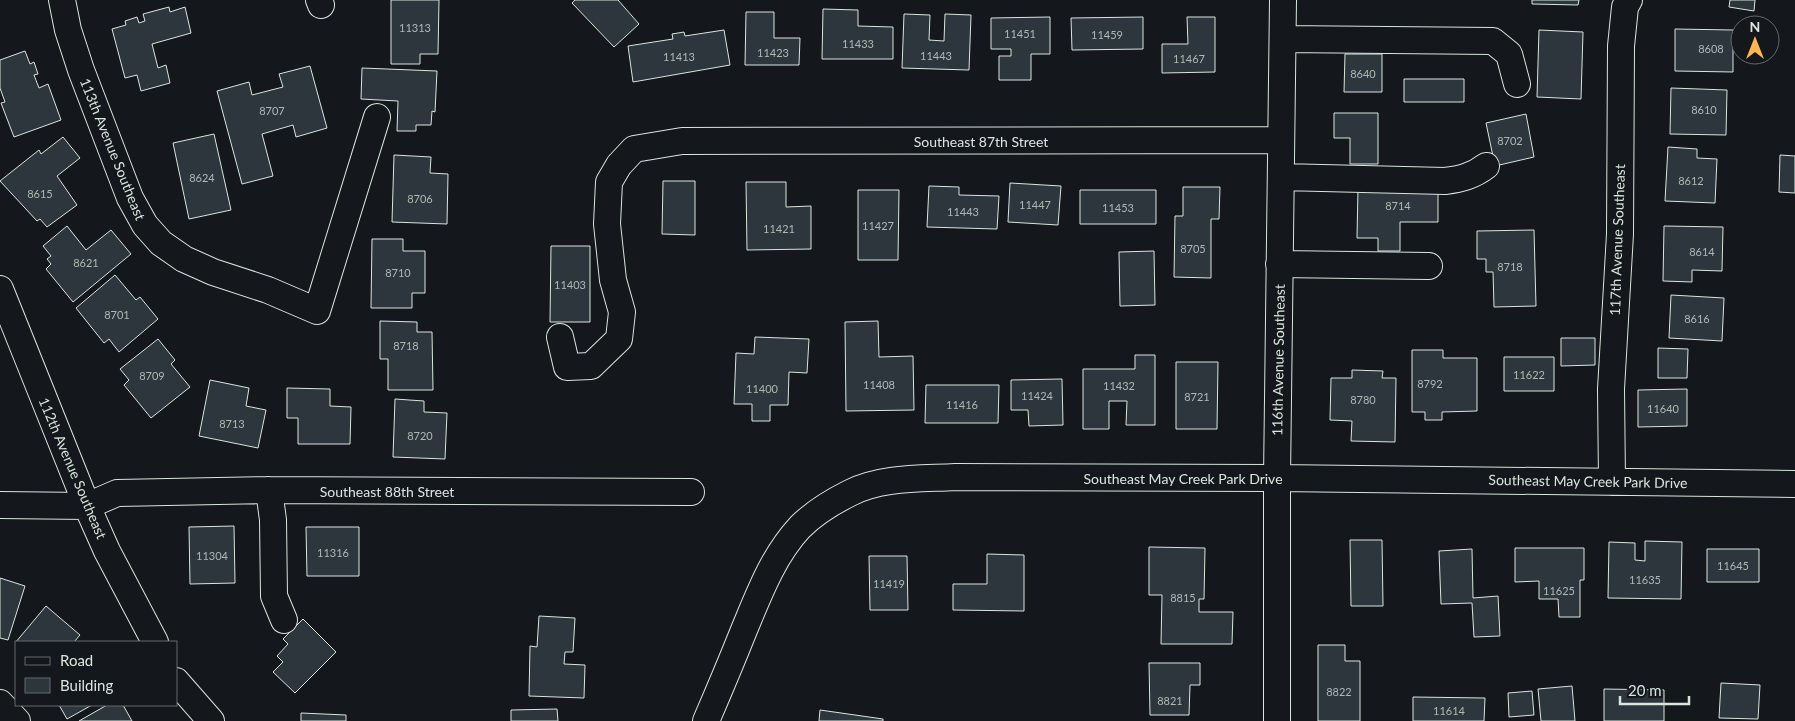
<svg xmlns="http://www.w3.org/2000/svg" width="1795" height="721" font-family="Lato,sans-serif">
<rect width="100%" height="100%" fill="#14181c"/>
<path fill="#2c363c" stroke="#d8e6dc" d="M391,0H439L438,54H420V64H391Z
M575,0H618L639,24L614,47L572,3Z
M1532,0H1579L1578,5L1532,4Z
M1730,0H1755L1754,11L1729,7Z
M169,7L170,12L185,7L191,33L152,44L158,68L166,65L170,83L141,91L137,75L125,78L112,29L126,25L125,21L137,17L139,23L145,21L143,14Z
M823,9L858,10V26L893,27V59H822Z
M746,12H774V38H800L799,65H745Z
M904,14L930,15L929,40L944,41L945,14L971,15L969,70L902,68Z
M1050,17V54H1031V80H999V56H1011V49H991V18Z
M1143,17V49L1072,50L1071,18Z
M1187,17H1215V72L1162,73V44H1188Z
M1675,29L1733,30V72L1675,71Z
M724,30L730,65L633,82L628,46L673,39L672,34L684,32L685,36Z
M1539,30L1583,32L1581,99L1537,97Z
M25,51L30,64L34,62L38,74L34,75L39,88L48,84L61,120L14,137L1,103L5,102L0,88V60Z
M1345,54H1382V92H1344Z
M310,66L327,128L296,137L293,125L262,134L273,176L242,184L217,91L249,82L252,95L283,87L279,74Z
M362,68L437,71L435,112L432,111L431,125H416V131H397L398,101L361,99Z
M1404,79H1464V102H1404Z
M1671,88L1727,90L1726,135L1670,134Z
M1334,113H1378V164H1350V138H1334Z
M1526,114L1534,157L1495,166L1486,123Z
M214,134L231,210L189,219L173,143Z
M63,137L80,158L57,176L77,205L47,227L40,219L37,221L0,181L39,150L41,154Z
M1668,147L1697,149V158L1717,159L1715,203L1665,201Z
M394,155L431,157L430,173L448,174L447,224L392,222Z
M1780,155L1795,156V193L1779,192Z
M663,181H695V235L662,234Z
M746,182H786V207L811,206V249L747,250Z
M1010,183L1061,186L1058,225L1008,222Z
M929,186L959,187V195L999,196L997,229L927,227Z
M1183,187H1220L1219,219H1211V278L1174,277L1175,216H1183Z
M1358,187L1438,188V222H1400V251H1378V238H1357Z
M858,190H899L898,260H858Z
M1080,190H1156V224H1080Z
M67,226L86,250L111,230L131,254L73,302L46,269L51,264L47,259L51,256L43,246Z
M1664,226L1723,227L1722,271L1692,270V282L1663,281Z
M1534,230L1536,306L1494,307L1493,272H1486V259H1477V231Z
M372,239H403V251H425V293H412V308H371Z
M551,246H590V322H550Z
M1154,251L1155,305L1120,306L1119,252Z
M115,275L136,300L140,297L158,319L119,352L109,339L104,343L76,308Z
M1671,295L1724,298L1722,341L1669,338Z
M380,321L417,322V332H432L433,390H388V359H380Z
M878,321L879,357L913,356L914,410L846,411L845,322Z
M755,337L809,339L807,373L789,372L788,405H770V421H752V404H734L736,353L754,354Z
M1561,338H1595V365L1561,366Z
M158,339L175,360L171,364L190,387L151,418L124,385L129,380L120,369Z
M1658,348L1688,349L1687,378H1658Z
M1412,350H1443V358H1477V411L1442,412V420H1425V412H1412Z
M1135,355H1155V425H1126L1127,401H1109V429H1083V369H1135Z
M1504,357H1554V391H1504Z
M1176,362H1218L1217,429H1176Z
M1352,370L1383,371L1382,378H1396L1395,442L1351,441L1352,421L1330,420L1331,378H1352Z
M1062,379L1063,425L1029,426L1028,410H1011V380Z
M210,380L249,388L246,406L266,410L258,448L199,436Z
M926,385H999L998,423H925Z
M287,388L330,389V406L351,407L350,444H298V418H287Z
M1687,389V426L1638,427V390Z
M395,399L424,401V412L447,413L445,459L393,457Z
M234,526L235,583L190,584L189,527Z
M306,527H359V576H307Z
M1350,540H1382L1383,606H1351Z
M1645,541L1682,542L1681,599L1608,598L1609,542L1635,543V560L1645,561Z
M1149,547L1205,548L1204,599H1199V612H1233L1232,644H1161L1162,595H1149Z
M1515,548H1584V580H1580V617H1559L1558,599H1539V581L1515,582Z
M1472,549L1473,598L1498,596L1500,636L1474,637L1472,603L1441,604L1439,551Z
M1707,549H1759V582H1707Z
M987,554L1024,555V611L953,610V584H987Z
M869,556H907L908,610H870Z
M0,578L25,586L8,640L0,638Z
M46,606L80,635L74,642H16V644L15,643Z
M539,616L575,618L573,652H565L564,664L585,665L584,698L529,696L530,646L537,647Z
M303,619L336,652L295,693L273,672L283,662L277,656L288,644L283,639Z
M1318,645H1345V661H1360V721H1318Z
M1149,663H1200V685H1190L1189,715H1150Z
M1721,683L1760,685L1758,719L1719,718Z
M1572,686L1575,721H1541L1538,689Z
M1604,689L1664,690V721H1604Z
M1532,691L1534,715L1509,717L1508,693Z
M1413,697L1485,698L1484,721H1413Z
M59,705H92L67,719Z
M107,705H123L132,721H79Z
M557,709L558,721H511V710Z
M820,710L883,719V721H819Z
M301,713L346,715V721H301Z"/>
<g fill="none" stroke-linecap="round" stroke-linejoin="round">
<g stroke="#d8e6dc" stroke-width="28">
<path id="minor" d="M62,0L68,30L81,70L130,198L145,225L161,243L184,259L213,272L268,290L317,311L377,117
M319,0L321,5
M1283,39L1493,41L1509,54L1517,84
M1281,177L1445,181C1461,179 1473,176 1486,166
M1279,264L1429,266
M0,289L87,506L107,551L155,642
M560,337L567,367L591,366L619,339L622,312L613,280L607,224L609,182L619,165L634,149L682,141L1281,140
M1612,482L1611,389L1620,234L1621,46L1625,7L1629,0
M269,490L273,520L274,596L284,620
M0,505L87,506L117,493L269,490L691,492
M176,681L211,721
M0,703L17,721
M706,721C719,691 732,660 744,630C759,594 773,556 800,527C813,514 834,501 850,493C881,477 921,479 955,477L1277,478L1795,484
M1277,721V478L1283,0"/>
</g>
<use href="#minor" stroke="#14181c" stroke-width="26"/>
</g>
<g text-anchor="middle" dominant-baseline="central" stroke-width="4" stroke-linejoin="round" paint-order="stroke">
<g font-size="11" fill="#adbab4">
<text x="415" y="27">11313</text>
<text x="1020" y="33">11451</text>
<text x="1107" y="34">11459</text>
<text x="858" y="43">11433</text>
<text x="1711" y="48">8608</text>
<text x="773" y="52">11423</text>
<text x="936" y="55">11443</text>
<text x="679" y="56">11413</text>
<text x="1189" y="58">11467</text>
<text x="1363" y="73">8640</text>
<text x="1704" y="109">8610</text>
<text x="272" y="110">8707</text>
<text x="1510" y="140">8702</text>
<text x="202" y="177">8624</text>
<text x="1691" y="180">8612</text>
<text x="40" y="193">8615</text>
<text x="420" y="198">8706</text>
<text x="1035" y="204">11447</text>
<text x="1398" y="205">8714</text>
<text x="1118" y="207">11453</text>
<text x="963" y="211">11443</text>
<text x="878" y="225">11427</text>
<text x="779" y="228">11421</text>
<text x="1193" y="248">8705</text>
<text x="1702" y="251">8614</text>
<text x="86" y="262">8621</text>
<text x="1510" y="266">8718</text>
<text x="398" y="272">8710</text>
<text x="570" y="284">11403</text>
<text x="117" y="314">8701</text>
<text x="1697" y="318">8616</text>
<text x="406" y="345">8718</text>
<text x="1529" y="374">11622</text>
<text x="152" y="375">8709</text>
<text x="1430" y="383">8792</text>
<text x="879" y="384">11408</text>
<text x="1119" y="385">11432</text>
<text x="762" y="388">11400</text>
<text x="1037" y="395">11424</text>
<text x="1197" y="396">8721</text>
<text x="1363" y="399">8780</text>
<text x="962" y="404">11416</text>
<text x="1663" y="408">11640</text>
<text x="232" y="423">8713</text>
<text x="420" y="435">8720</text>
<text x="333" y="552">11316</text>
<text x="212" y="555">11304</text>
<text x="1733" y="565">11645</text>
<text x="1645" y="579">11635</text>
<text x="889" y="583">11419</text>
<text x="1559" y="590">11625</text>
<text x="1183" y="597">8815</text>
<text x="1339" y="691">8822</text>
<text x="1170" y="700">8821</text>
<text x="1449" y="710">11614</text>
</g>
<g font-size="14" fill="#d8e6dc" stroke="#14181c">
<text x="981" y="141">Southeast 87th Street</text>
<text transform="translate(113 149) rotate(68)">113th Avenue Southeast</text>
<text transform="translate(1617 240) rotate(-88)">117th Avenue Southeast</text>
<text transform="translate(1278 360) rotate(-89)">116th Avenue Southeast</text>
<text transform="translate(73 468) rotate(67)">112th Avenue Southeast</text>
<text x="1183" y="478">Southeast May Creek Park Drive</text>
<text transform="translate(1588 481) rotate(1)">Southeast May Creek Park Drive</text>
<text x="387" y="491">Southeast 88th Street</text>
</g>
</g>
<rect x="15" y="641" width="162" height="65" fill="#14181c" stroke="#626a69"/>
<rect x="25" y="657" width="25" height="8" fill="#14181c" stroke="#626a69"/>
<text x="60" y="666" font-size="15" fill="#d8e6dc">Road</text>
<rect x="25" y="678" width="25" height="15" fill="#2c363c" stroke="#626a69"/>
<text x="60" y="691" font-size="15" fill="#d8e6dc">Building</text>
<g transform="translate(1755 40)"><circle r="24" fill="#14181c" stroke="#626a69"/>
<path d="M0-4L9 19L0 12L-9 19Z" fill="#ffb74d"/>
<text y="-8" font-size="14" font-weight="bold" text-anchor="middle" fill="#d8e6dc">N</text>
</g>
<path d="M1620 696v8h69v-8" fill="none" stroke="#d8e6dc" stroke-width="2.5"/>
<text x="1628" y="696" font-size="15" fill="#d8e6dc" stroke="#14181c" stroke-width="4" paint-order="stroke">20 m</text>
</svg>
